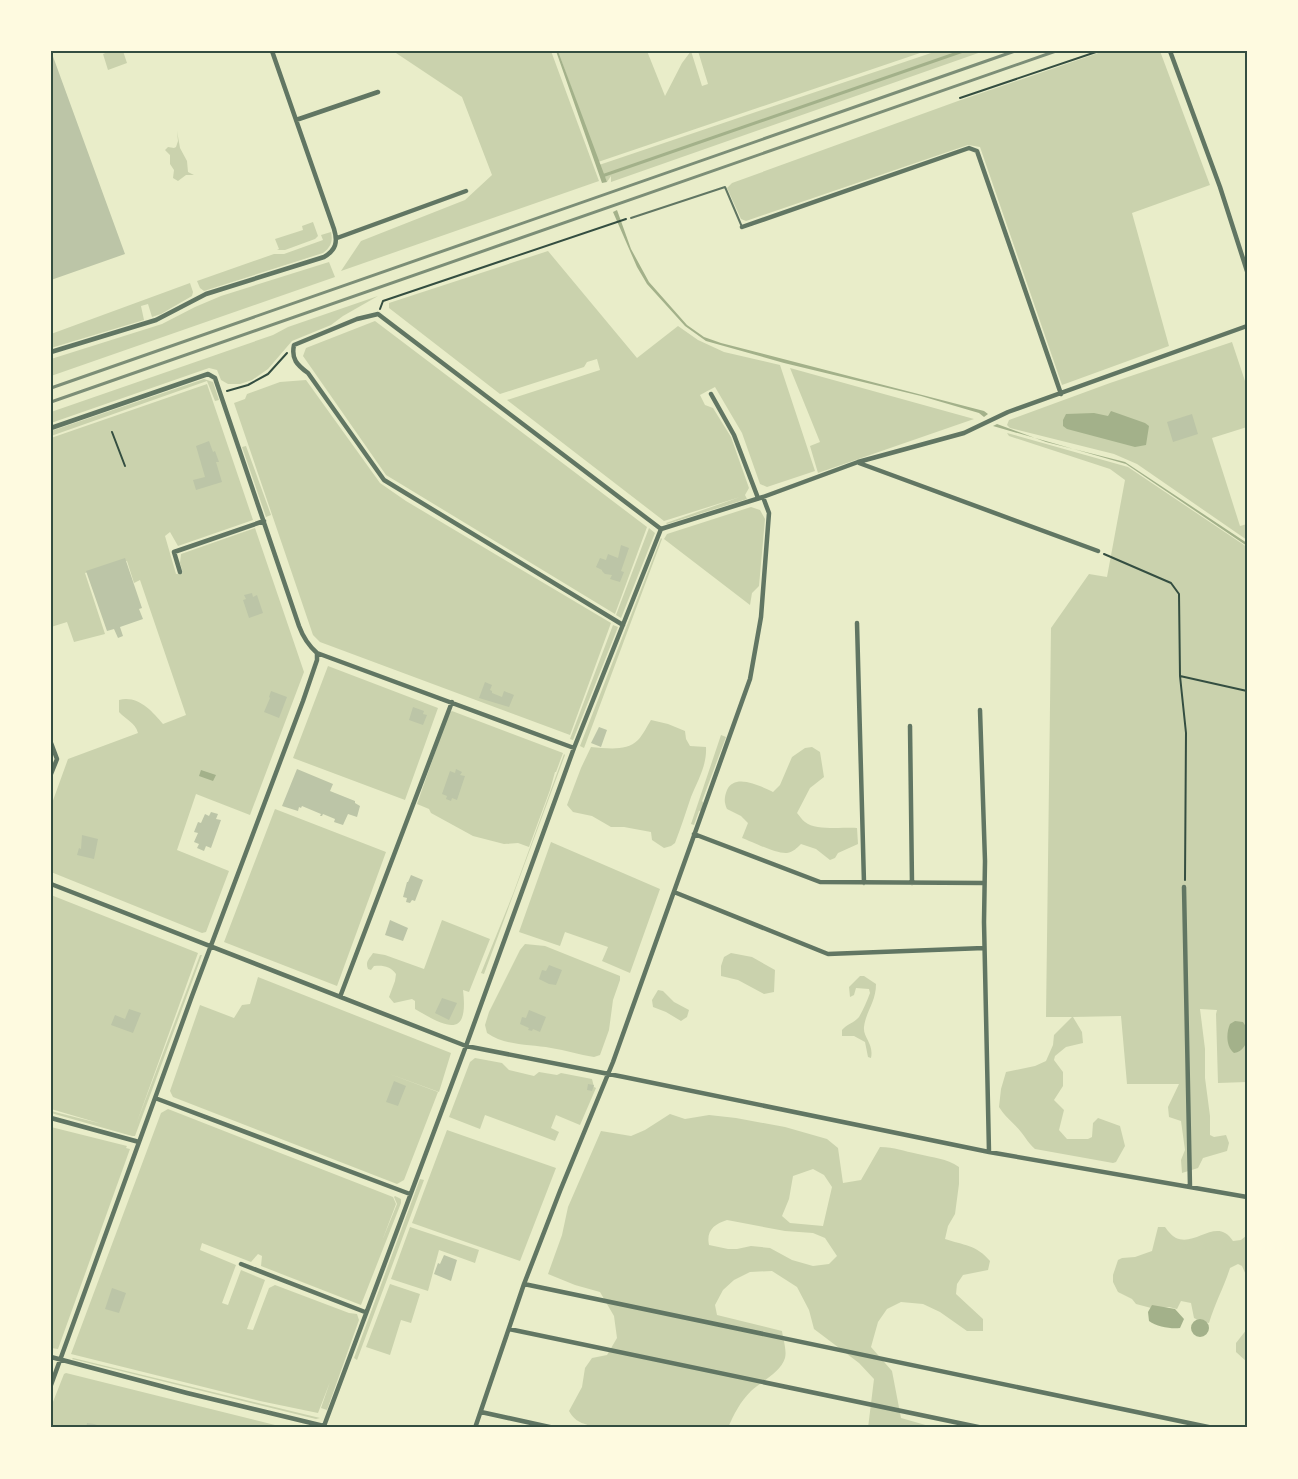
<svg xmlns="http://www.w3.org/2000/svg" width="1298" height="1479" font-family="'DM Sans',sans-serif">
<rect width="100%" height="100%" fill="#e9edc9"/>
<path fill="#cad2ad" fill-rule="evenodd" d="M110,51H123L127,63L108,70L103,54Z
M393,51H551L599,181L341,271L361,241L465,200L492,175L462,97Z
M558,51H647L665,96L682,63L691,51L702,86L708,84L698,51H926L598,162Z
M937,51H984L611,182V176L607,182L599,165Z
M1104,51H1160L1210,185L1132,213L1169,346L1062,385L980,147L968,145L746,221L741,219L727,188L732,183L958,101Z
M177,131L180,148L187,161L188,172L194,175H186L178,181L173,178L174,170L170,164V155L165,150L168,147L174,148L176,147L178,141Z
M313,222L318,236L315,239L285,250H277L279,249L275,239L303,230L302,226Z
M331,232C333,241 331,247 323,253L204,291L200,288L197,281L274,254H284L323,240L321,235Z
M548,251L637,358L678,326L698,340L724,352L780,365L815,471L767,487L760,484L742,433L715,387L700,395L705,405L713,408L731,437L749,488L745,495L747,499L667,524L666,523L740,497L664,521L507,400L600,370L597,359L587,362L584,367L500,394L389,308V303Z
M329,262L335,277L51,376V359L162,324L195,307L221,296Z
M190,283L193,292L192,296L161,314L152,317L148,304L141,306L144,320L51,348V334Z
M378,296L343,316L331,325L292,341L268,369L252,380L240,384H228L221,380L217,370L209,368L51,423V412L273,335L288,327Z
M375,321L647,527L615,614L386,475L303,356L306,348Z
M1232,342L1247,387V427L1212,438L1240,526L1247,524V540L1137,464L1114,454L1010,428L1007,425L1009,420L1110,383Z
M790,368L974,419L818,473L810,446L820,442Z
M204,379L213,382L219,400L215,401L207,381L51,436V431Z
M306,380L380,483L406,501L611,623L570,735L320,642L313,635L234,403L245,399L247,394L280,382Z
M207,384L253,520L178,546L170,532L165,536L176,574L183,573L180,563L181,554L255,528L304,672L250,815L196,794L177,850L229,871L206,932L202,933L51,872V806L68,759L138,733C135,722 126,720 119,712V700C138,695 152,711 163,724L186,715L140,580L134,583L127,561L85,573L105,634L74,642L67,622L51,627V438Z
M1007,433L1128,467L1247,547V1082L1218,1083L1216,1014L1217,1010L1200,1009L1205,1049V1078L1210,1116V1135L1214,1137L1226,1135L1229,1143L1227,1151L1203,1158L1198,1168L1182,1173L1181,1160L1185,1150L1181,1121L1169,1117L1168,1107L1179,1084H1127L1121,1016L1073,1017L1082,1032L1083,1043L1066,1047L1055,1056L1054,1060L1063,1072V1086L1054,1100L1064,1110L1059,1130L1067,1139H1088L1092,1137L1093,1123L1098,1118L1120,1126L1125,1146L1116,1162L1113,1163L1035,1149C1029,1144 1026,1138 1021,1132C1014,1123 1005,1117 999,1107L1001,1089L1006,1072L1035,1066L1046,1061L1053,1045L1054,1035L1072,1017H1046L1051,628L1089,574L1107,577L1125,480L1110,469L1009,436Z
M246,446L271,515L266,517L242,447Z
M751,507L760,510L765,519L759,586L752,593L750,605L664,539L667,534Z
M649,528L655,533L621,618L616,615Z
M661,538L662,539L584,748L580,746Z
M613,625L618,627L573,740L570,739Z
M328,666L438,708L405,800L293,758Z
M452,711L563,753L556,772H555L550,790L529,847L518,843L504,844L473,836L431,813L429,809L417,804L449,713Z
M651,720L668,724L685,731L686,739L690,746L706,747C707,765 698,780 691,797C686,812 681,827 675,843L671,846L664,848L652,840L651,832L624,827H611L592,816L573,812L567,805L581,768L591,747C606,748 626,752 638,740C643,735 647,726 651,720Z
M721,735L726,737L702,801L705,805L703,810L699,811L694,825L691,824Z
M812,747L820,752L824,777L810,788L797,813C800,816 802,820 805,822C816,831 843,827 857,828L858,844L838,853L835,858L830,860L816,849L801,844C797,848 793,852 787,853C776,854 753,842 742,838L748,823L741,816L727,809C724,802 724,798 727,790C735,773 760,786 773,792L780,785L792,757L805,748Z
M564,754L565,755L484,974L481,973L513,894Z
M275,809L386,852L337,986L224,942Z
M551,842L660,889L630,973L602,961L608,947L565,932L560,946L519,932Z
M51,895L198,953L137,1122L200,955H202L135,1136H132L51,1113V1111L102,1124L51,1109Z
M442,920L490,939L469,992L463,990C469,1040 446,1027 415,1009V1001L412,999L394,1003L389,997L395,981L396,974C390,966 383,965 374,966L371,970L368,969C365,962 369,959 373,953L385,955L424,969Z
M525,944L545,946L620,976V980L613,1000L609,1030L600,1055L594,1057C579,1055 566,1050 551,1048C530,1044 505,1046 487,1033L485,1025L489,1012L520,950Z
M731,953L752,957L775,970L774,992L764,994L738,980L721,976V966L724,957Z
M860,976H864L876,984C876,1002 866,1011 864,1027C863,1038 874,1043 871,1058L868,1057L865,1042L854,1036H842V1030C847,1024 854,1023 859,1017C863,1010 867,1001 870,993L869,989L856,988L854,995L850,997L849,987Z
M258,977L451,1053L439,1092L387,1073L438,1092L404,1180L397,1184L173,1097L170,1091L200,1005L234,1018L242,1005L250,1004Z
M658,990L663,991L674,1002L689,1010L687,1017L681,1021L666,1012L653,1007L652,1000Z
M475,1058L502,1063L509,1070L534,1076L539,1072L557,1075L561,1073L592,1079L594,1087L596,1088L580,1125L556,1115L551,1128L559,1132L555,1141L485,1115L480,1129L449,1117L470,1062Z
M168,1109L393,1197L396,1204L382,1241L397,1204L394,1197L395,1196L401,1199V1203L361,1305L261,1266L262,1256L258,1254L251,1262L202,1243L200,1250L236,1265L222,1303L228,1305L241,1270L265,1280L247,1329L253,1330L269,1288L275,1285L349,1313L357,1314L359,1320L327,1410L321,1408L330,1382L318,1413L260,1401L71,1354L161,1113Z
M670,1114L685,1119L709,1115L736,1118L785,1127L827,1139L838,1148L843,1183L861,1180L880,1147C895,1147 903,1151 918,1154C934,1158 946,1158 959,1167V1184L955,1214L948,1226L945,1239C963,1245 977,1245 990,1261L988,1270L963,1275L957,1284L956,1294L983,1319V1331H967L940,1312L923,1304L901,1302L887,1309L878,1322L871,1347L892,1371L901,1418L936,1428H868L874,1379L859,1363L814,1329L809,1310L797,1287L772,1271L750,1272L734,1280L723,1290L715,1305L717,1315L782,1331C783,1339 787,1350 785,1358C781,1372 762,1381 751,1391C740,1402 734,1414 728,1428H599C586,1424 576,1424 569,1411L582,1387L585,1368L592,1358L607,1355L617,1338L614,1316L600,1292L575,1285L548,1274L562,1235L568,1207L601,1131L631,1136L645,1130ZM813,1169L824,1175L832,1187L823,1226L790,1223L782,1216L789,1199L793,1176ZM727,1220L785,1231L813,1233L825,1238L837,1256L829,1264L813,1266L792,1260L770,1248L751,1246L737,1249H728L709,1245C706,1231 714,1224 727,1220Z
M51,1127L127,1146L126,1148L130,1149L58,1349L51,1348Z
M447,1130L556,1168L520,1261L412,1223Z
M420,1179L424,1180L357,1360L354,1358Z
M410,1227L479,1250L475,1263L439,1250L428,1291L391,1279Z
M1158,1227H1165C1168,1231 1172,1236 1176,1238C1196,1247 1217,1216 1233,1241L1241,1240L1247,1235V1285L1246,1275L1242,1266L1238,1264L1230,1268C1224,1287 1215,1303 1209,1323L1202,1322L1194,1318L1191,1303L1181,1301L1177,1309L1169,1307L1155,1309L1136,1304L1132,1299L1118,1292L1113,1282V1275L1118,1260L1122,1258L1135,1257L1152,1251Z
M390,1284L420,1294L411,1323L401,1320L390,1355L366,1347Z
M1247,1329V1362L1236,1352V1343Z
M73,1358L320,1418L316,1419L72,1359Z
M66,1373L287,1428H51V1407L64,1374Z"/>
<path fill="#a3b18a" d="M556,51H558L607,182L602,183Z
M617,210L631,249L649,282L687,325L704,337L721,343L984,411L988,414L984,417L979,413L921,396L784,363L706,341L685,326L647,284L637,267L613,212Z
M1111,411L1145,423L1149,426L1146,445L1135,447L1067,429L1063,426V420L1066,414L1094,413L1108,416Z
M997,424L1046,442L1125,462L1247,543V546L1126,464L993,426Z
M201,770L216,775L213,781L199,776Z
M1235,1021L1243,1022C1251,1032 1248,1051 1234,1053C1226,1047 1226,1033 1230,1024Z
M1152,1305L1175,1309L1184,1319L1180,1328C1171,1329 1157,1327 1149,1321L1148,1312Z
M1191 1328a9 9 0 1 1 18 0a9 9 0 1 1-18 0Z"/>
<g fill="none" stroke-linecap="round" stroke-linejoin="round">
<path stroke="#a3b18a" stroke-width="3" d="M602,176L963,51"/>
</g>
<path fill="#bcc5a7" d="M51,51L125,254L51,280Z
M1192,414L1198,434L1173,442L1167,422Z
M209,441L213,452L215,451L219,462H216L222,482L196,490L193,480L205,477L196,446Z
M621,545L629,548L621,571L624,572L620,582L610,579L612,575L605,574L602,571V570L596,567L600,558L606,560L608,554L618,558Z
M125,558L142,608L139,609L143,619L120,627L123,636L118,638L114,629L107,631L86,571Z
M252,593L253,597L257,595L263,613L249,618L243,600L246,599L244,595Z
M485,682L492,685L490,690L492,691V693L502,697L504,691L514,695L509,707L479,698Z
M271,691L287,697L279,718L264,712L270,698L269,697Z
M413,707L424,711L423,714L427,715L423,725L409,720Z
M599,727L607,730L601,747L591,743Z
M297,769L333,784L330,791L355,801V803L360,806L357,817L348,814L343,825L334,822L335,819L323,814L322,816H320L321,814L302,806L301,808L299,807L298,811L282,806Z
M456,769L462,772L460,775L465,776L457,800L452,798L451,801L446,799L447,796L442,794L450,771L455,773Z
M211,812L218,814L216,819L221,820L211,848L206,846L204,851L197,848L199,844L194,842L198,833L194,832L198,822L201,823L205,814L209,816Z
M82,835L98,839L94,859L77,855L79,848L81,849Z
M411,875L423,880L415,901L412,900L410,903L406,902L407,898L403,897L407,882H408Z
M390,920L408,928L403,941L385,935Z
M549,965L562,970L556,985L549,984L539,979L542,970L546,971Z
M442,998L457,1003L449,1020L435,1013Z
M129,1009L141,1013L133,1033L111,1025L115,1015L125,1019Z
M529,1010L546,1017L540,1032L533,1029L532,1031L528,1030L529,1028L520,1024L522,1017L526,1018Z
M394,1081L406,1086L398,1106L386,1102Z
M588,1084L594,1085L592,1091L587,1090Z
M444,1255L457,1260L451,1281L434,1274L438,1263L440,1264Z
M112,1288L126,1293L119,1313L105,1309Z
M87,1423L94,1424L107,1428H86Z"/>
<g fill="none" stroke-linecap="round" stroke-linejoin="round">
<path stroke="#344e41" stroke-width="2" d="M960,98L1099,51
M380,309L383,301L626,219
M227,391L248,385L268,374L287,353
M112,432L125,466
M1104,554L1171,583L1179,594L1180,676L1186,733L1185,880
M1180,676L1247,691"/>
<path stroke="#617663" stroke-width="2" d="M631,218L725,187L742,227"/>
<path stroke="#617663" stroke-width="4.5" d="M1170,51L1220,187L1247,271
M296,120L378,92
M742,227L969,148L977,151L1061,394
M337,238L466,191
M51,352L156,320L206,294L324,257C336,250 338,242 334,229L272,51
M711,394L734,435L758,498
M51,428L208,374L215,378L299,626C303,637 308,645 317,653L574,748
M859,463L1098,551
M661,529L763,497L858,462L964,433L1008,412L1247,326
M180,572L174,552L264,521
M857,623L864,883
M623,625L384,480L308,373C297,365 291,359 294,345L357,319L378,314L661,529
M980,710L985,861L984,922L989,1152
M910,726L912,883
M51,743L57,759L51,774
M694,834L820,882L984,883
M51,884L466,1046L624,1077L989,1152L1247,1197
M1184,887L1190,1187
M674,892L828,954L984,948
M340,997L452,702
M155,1098L410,1194
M51,1118L139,1142
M241,1264L365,1312
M524,1284L1213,1428
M509,1329L983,1428
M51,1357L187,1393L332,1428
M51,1385L192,996L303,701L317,660V653
M481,1412L554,1428
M324,1426L466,1046L574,748L661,529
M475,1428L524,1284L560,1191L613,1062L750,679L761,617L769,513L763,497"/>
<path stroke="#7c8e77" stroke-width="3" d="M51,388L1015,51
M51,402L1056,51"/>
</g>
<rect width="1298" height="1479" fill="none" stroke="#fefae0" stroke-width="105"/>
<rect x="52" y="52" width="1194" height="1374" fill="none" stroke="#344e41" stroke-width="2"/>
</svg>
